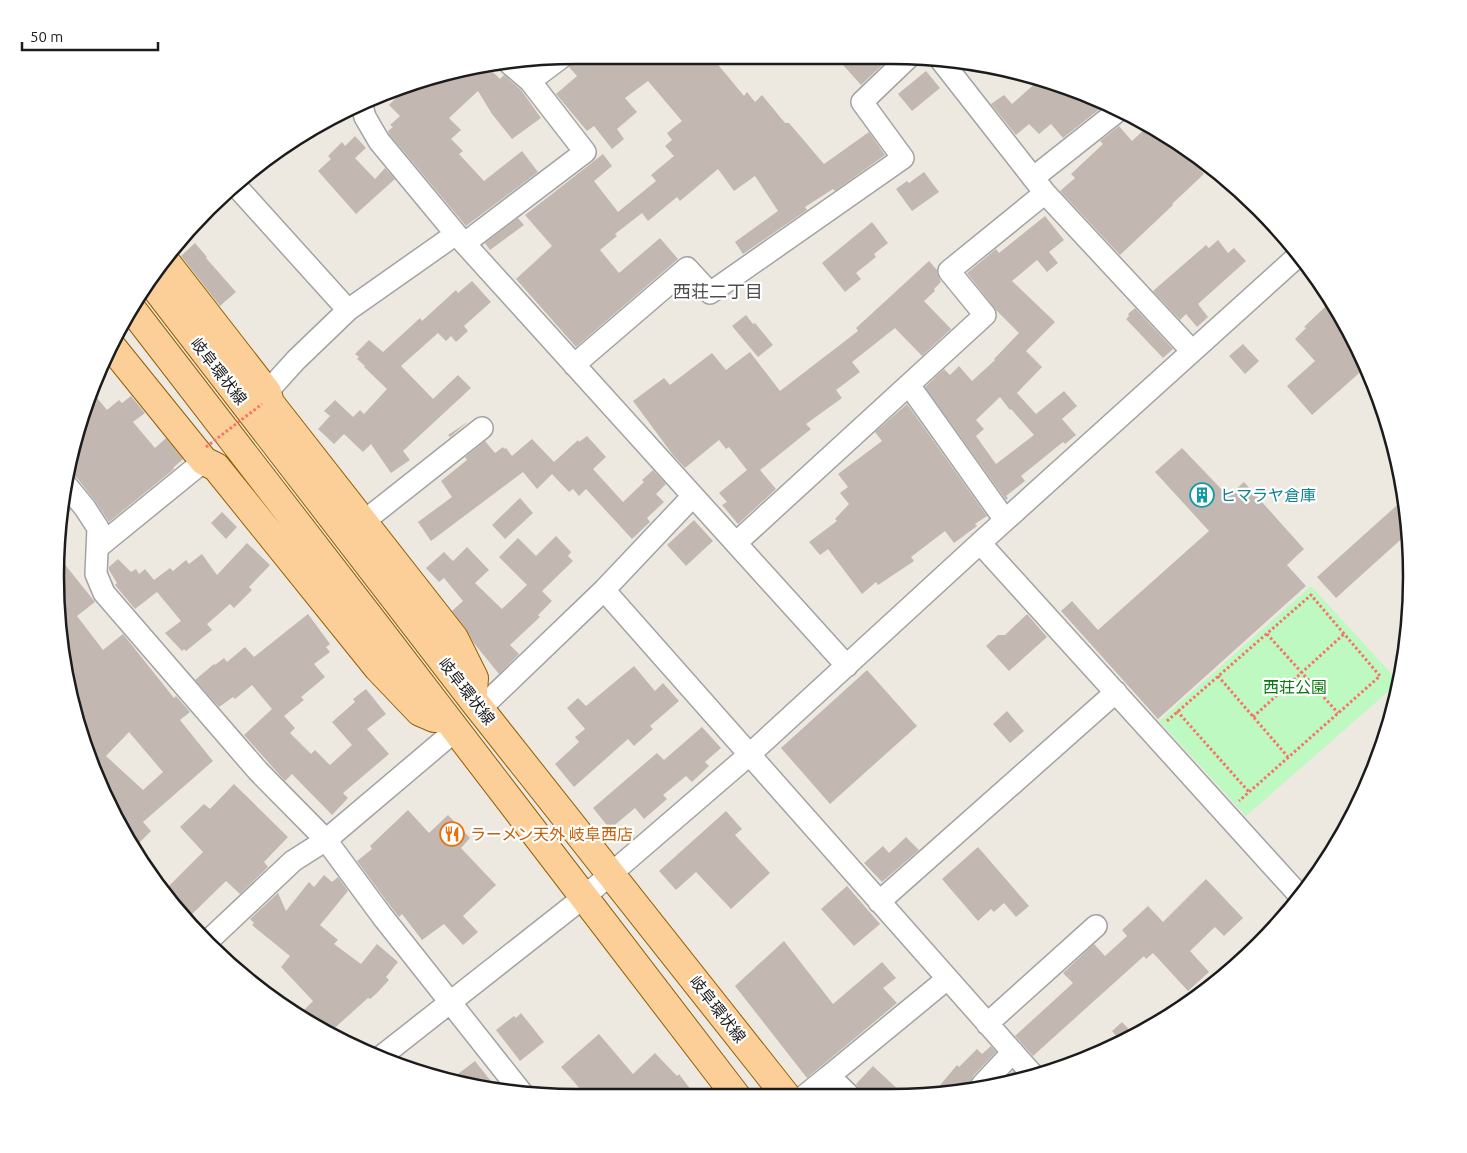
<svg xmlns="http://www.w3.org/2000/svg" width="1467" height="1153" font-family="Ubuntu,'Noto Sans JP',sans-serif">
<rect width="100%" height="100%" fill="#ede9e1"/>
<path fill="#bdf9c0" d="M1311,586L1399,682L1246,816L1159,721Z"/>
<path fill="#c2b8b1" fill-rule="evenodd" d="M574,55H710L744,96L747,92L755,102L762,95L785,123H789L824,164L869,132L885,155L835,191L833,189L805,207L807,210L743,254L735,242L778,211L755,176L734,191L718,169L680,201L677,197L648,221L642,213L615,234L617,236L600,250L619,273L660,238L678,259L576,347L516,279L552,246L525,215L603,154L612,166L594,181L618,212L656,181L651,175L674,156L665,146L672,140L667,133L682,121L648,81L625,98L637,112L617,129L624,139L612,149L594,126L587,131L556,94L577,76L569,67L573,62Z
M835,56H892L861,85Z
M488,67L500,79L504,75L521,90L541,118L512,139L492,114L478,91L449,118L461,130L451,139L463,151L459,154L484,181L522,151L538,172L466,226L389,134L388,131L393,127L390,125L400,116L389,105L408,86L441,73Z
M926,71L940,88L912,111L898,94Z
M1040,79L1058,83L1106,104L1063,138L1051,124L1039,134L1029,124L1016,135L991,104L1004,95L1012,104Z
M1150,124L1177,144L1204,174L1172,204L1173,205L1120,255L1060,191L1075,178L1071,174L1103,144L1100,141L1119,126L1132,141Z
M355,136L366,148L355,158L375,179L385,168L395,179L356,214L318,171L331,159L328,156L342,142L345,146Z
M924,172L939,192L912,211L896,189L907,181L909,183Z
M1045,216L1064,240L1049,252L1058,263L1047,272L1037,260L1012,281L1055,322L1026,351L1042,367L1017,393L1036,414L1064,391L1077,406L1062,419L1076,435L1065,444L1063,442L1021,476L1025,481L1006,496L1008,498L1006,500L925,387L944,369L950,375L959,366L972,381L995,360L994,359L1019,333L996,310L967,273L996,249L999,253ZM1000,397L1010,410L1011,409L1034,435L996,464L976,436L984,429L976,420Z
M518,218L524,225L490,250L485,243Z
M872,222L888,243L874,254L876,257L856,273L861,279L845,292L822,263Z
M1218,240L1228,253L1234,248L1246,261L1198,304L1208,317L1197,327L1186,314L1180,320L1153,291L1206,245L1209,248Z
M195,243L207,257L206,258L236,292L220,306L181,256Z
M929,261L937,270V273L941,282L934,289L935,291L924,301L951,329L922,356L895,328L852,362L860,372L836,390L842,398L806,424L811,429L760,470L776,489L738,524L722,505L727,502L719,493L747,470L729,447L726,449L719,440L685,468L673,455L633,401L664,378L670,385L712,353L726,370L750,352L780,391L858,331L856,328Z
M472,281L491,302L464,326L468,331L456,342L451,336L446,341L438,333L401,366L433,399L458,375L471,388L403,451L410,460L391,473L371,444L363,452L344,434L334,444L318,429L330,416L324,411L335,400L353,417L360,410L364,414L387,389L364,367L365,366L357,359L359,357L355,354L369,340L383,352L420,318L422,321L456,290L458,293Z
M1326,306L1348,330L1342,335L1360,355L1366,367L1312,415L1287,386L1315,361L1295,339L1306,328L1304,327Z
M1135,308L1173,349L1163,358L1126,319L1129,316L1128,314Z
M746,315L753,324L755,323L773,345L758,357L732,326Z
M1243,344L1259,361L1245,374L1229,356Z
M93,393L107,410L119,400L122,403L131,396L145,413L133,422L155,448L166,438L183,459L173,468L174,469L109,522L95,501L77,478L69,473L73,442L81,423L90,415L86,410Z
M907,404L987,516L975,524L977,526L954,543L945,531L911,557L914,561L878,585L876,582L862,594L828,549L820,555L809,542L837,521L835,519L849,504L840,493L848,487L838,474L882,441L875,432Z
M469,421L450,437L448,435Z
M587,436L606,457L593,469L623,502L644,482L642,480L653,470L666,484L656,494L664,502L647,518L650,522L632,539L586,489L579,496L573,489L569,492L552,474L537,489L523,472L431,541L418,522L452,497L441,481L467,460L465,457L485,441L495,453L503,447L504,449L506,448L512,456L532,439L554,462L578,440L579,442Z
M1182,448L1228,496L1244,482L1304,549L1287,565L1306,586L1158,719L1061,611L1072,601L1098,630L1209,531L1155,472Z
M520,498L533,513L505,539L492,525Z
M1405,498L1408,508V533L1336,598L1317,577Z
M65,503L71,510L63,517Z
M222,512L237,527L226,539L211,523Z
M694,520L713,541L686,566L667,545Z
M556,536L571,552L568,556L573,561L542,591L552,601L538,615L540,617L510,645L519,654L499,674L473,642L466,629L452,611L463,601L444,578L439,582L426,568L444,552L453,561L467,547L489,570L475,583L502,609L527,585L499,557L518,538L536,556Z
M247,543L270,565L249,587L252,590L234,608L230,604L207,624L212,630L186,651L184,649L182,651L165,633L181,621L157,592L135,609L115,585L117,583L109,570V567L118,559L131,572L136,569L139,574L145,569L154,580L170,568L173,571L186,560L189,564L202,554L217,575Z
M58,556L95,602L77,616L103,650L123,634L174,698L176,696L190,712L180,720L213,761L143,822L151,831L134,848L125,838L73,712L55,577ZM129,732L163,772L143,790L106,756Z
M308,614L330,644L326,647L330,652L314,664L325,677L301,697L304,700L284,716L295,728L290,733L311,754L315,750L330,765L352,745L332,722L355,702L353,699L366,689L386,714L367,729L389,754L343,793L348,798L332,815L292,774L285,781L244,735L272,709L252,685L235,699L233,697L219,707L195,680L214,664L215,665L224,658L227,662L245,647L254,657Z
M1027,614L1047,637L1009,671L986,646L998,635H1005Z
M634,666L655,691L663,683L679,701L650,726L653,729L634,746L628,739L574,787L555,764L579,742L575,737L585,729L567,708L578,698L586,706Z
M867,670L917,726L830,804L781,748Z
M1007,711L1024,731L1010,743L993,724Z
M702,727L721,748L705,762L709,766L692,782L686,776L663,795L667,799L644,819L635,808L610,829L593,808L657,753L664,760Z
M234,784L288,837L264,862L268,867L240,894L226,881L185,921L174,905L176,902L164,891L203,852L180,827L204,804L210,809Z
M408,810L429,833L448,815L470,838L461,848L496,885L463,916L478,932L463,945L444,924L422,940L402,914L399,917L388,903L357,861L372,849L370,846Z
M726,811L742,829L735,835L770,873L731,909L696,872L676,890L659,871Z
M906,837L919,850L882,882L864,863L883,846L889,853Z
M978,847L1029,906L1016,917L1004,903L994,912L991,909L978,921L942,879Z
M324,875L332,882L338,877L348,891L320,925L338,940L334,944L361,964L377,944L398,962L386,977L389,980L376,994L370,999L368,998L329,1033L317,1026L303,1011L313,1001L281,967L290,956L252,925L254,923L250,919L278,893L286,911L309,882L314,887Z
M1206,879L1243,918L1224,936L1215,927L1190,951L1209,972L1188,991L1153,953L1146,959L1144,956L1033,1056L1015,1036L1073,983L1063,973L1094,944L1105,956L1127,936L1122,930L1148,906L1163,922Z
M847,886L880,924L854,946L821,909Z
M784,941L833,1004L882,962L896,978L883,988L897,1003L807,1078L735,986Z
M521,1013L544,1042L520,1061L496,1030L514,1016L516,1018Z
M1122,1022L1135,1036L1121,1042L1112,1031Z
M599,1034L633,1074L655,1053L677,1076L679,1074L697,1098H588L561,1067Z
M991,1046L996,1052L973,1076L970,1082V1088L931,1096L957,1065L959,1067L977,1049L982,1054Z
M475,1061L498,1090L475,1088L450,1080Z
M873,1066L906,1097H863V1093L856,1084Z
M1013,1071L1019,1078L1003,1081Z"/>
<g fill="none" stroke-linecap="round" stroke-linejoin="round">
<g stroke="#a3a3a3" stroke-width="24">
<path id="minor" d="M940,59L1045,193L1192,351
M530,81L562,57
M362,106L365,117L379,141L456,234L847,666
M1033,178L1119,110
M236,186L348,310
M465,243L585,152L530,81L510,64
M574,365L687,268L710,293L903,158L862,102L910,56
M909,385L1005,520
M267,392L296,360L348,310L456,234
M67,486L85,508L98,528L96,574L104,593L258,771L326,840L382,916L522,1093
M363,522L482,428
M736,543L985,315L949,271L1045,193
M980,543L1301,897
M97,548L204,461
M604,590L1033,1075
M480,709L604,590L693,496
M879,902L1116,692
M208,941L293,861L326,840L456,730
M987,1024L1096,926
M378,1059L584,897L749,755L980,543L1299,255
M829,1076L947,979
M982,1085L1013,1052
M803,1097L829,1076L851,1097"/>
</g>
<g stroke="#945f00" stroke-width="30">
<path id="major" d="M166,262L267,392L270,403L454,638L474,678L473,692
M151,282L476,704L787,1097
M131,308C334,570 536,834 737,1097
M112,347L204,461L216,467L378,668L420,712L434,718H440"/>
</g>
<path stroke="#fa7266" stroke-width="3" stroke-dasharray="2.5 2.5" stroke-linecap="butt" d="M1267,634L1338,713
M1218,676L1288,757
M1177,711L1249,792
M1253,717L1344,634
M1167,721L1311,595L1380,676L1239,801"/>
<use href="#minor" stroke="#fff" stroke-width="21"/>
<use href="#major" stroke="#fcce98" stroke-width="28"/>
<path stroke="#fa7266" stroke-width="3" stroke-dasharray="2.5 2.5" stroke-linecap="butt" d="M206,447L262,404"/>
</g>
<defs>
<g id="building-ring" transform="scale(1.25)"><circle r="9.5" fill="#fff" stroke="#0f9aa8" stroke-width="1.5"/><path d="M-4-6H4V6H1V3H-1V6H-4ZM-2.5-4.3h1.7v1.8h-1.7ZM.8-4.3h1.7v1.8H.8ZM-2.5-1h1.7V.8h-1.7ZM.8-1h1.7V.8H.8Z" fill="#0f9aa8"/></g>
<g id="restaurant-ring" transform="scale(1.25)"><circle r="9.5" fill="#fff" stroke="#e8710a" stroke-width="1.5"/><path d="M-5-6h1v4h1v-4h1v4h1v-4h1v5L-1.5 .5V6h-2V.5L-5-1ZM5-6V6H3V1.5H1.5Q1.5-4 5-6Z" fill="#e8710a"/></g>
</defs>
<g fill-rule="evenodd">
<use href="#building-ring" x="1202" y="495"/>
<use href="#restaurant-ring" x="452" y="834"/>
</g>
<g text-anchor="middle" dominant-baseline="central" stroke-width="4.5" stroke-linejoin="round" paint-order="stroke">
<g font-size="16" fill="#1c1c1c" stroke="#fff">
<text transform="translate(219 371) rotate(52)">岐阜環状線</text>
<text transform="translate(467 691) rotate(52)">岐阜環状線</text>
<text transform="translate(718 1009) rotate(52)">岐阜環状線</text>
</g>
<g font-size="16" fill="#0d838f" stroke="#fff" text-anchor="start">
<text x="1220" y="495">ヒマラヤ倉庫</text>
</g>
<g font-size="16" fill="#0b7911" stroke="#fff">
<text x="1295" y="687">西荘公園</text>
</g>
<g font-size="16" fill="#c56008" stroke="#fff" text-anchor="start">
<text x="470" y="834">ラーメン天外 岐阜西店</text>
</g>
<g font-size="18" fill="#4f4f4f" stroke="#fff">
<text x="718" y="291">西荘二丁目</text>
</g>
</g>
<path d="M0 0H1467V1153H0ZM576 64H891A512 512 0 0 1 1403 576V577A512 512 0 0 1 891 1089H576A512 512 0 0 1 64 577V576A512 512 0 0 1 576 64Z" fill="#fff" fill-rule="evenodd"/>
<path fill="none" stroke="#1c1c1c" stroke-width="2.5" d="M576 64H891A512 512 0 0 1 1403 576V577A512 512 0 0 1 891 1089H576A512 512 0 0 1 64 577V576A512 512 0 0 1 576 64Z"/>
<path d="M22 42v8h136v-8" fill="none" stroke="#1c1c1c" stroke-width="2.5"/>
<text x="30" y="42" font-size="15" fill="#1c1c1c" stroke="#ffffff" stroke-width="4" paint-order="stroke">50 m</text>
</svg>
